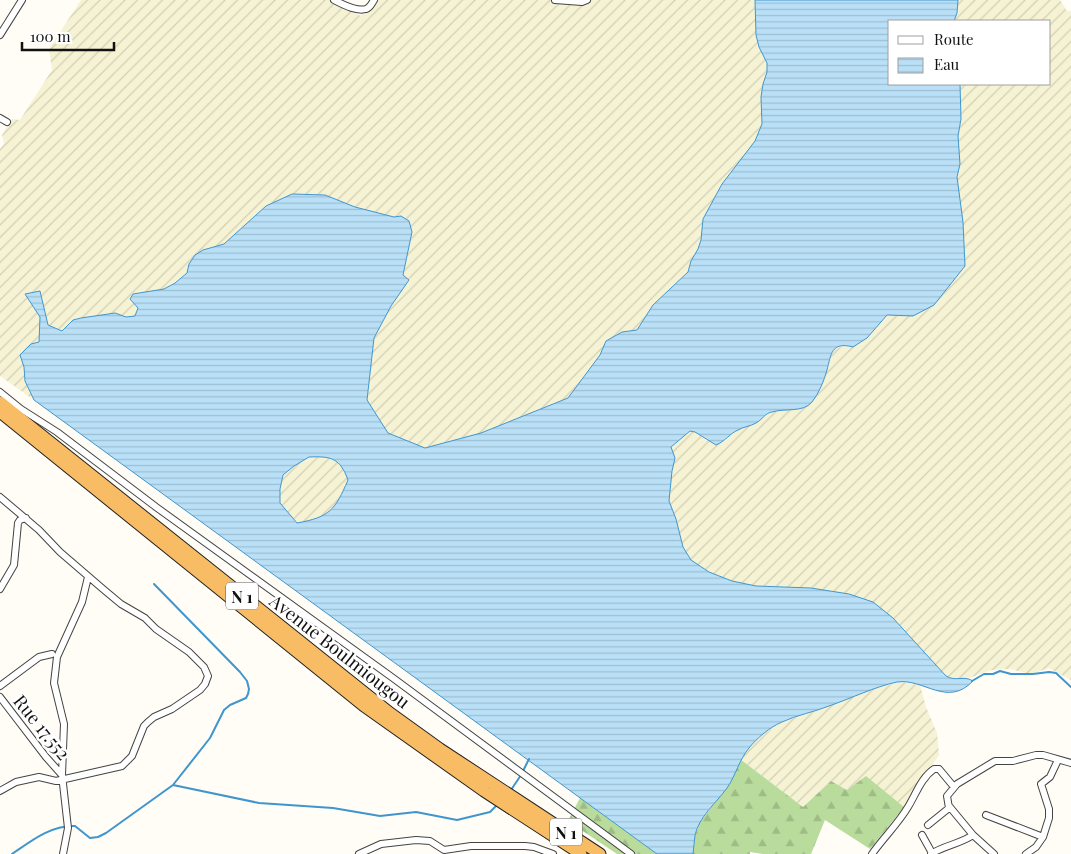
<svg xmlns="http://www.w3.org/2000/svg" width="1071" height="854" font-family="'Playfair Display',serif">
<defs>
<pattern id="farmland-furrows" width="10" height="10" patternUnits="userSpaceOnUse" patternTransform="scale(1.25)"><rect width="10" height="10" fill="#f6f3d4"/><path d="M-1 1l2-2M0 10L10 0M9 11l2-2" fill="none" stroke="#d2cfb5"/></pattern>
<pattern id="forest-firs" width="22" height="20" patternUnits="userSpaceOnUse" patternTransform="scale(1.25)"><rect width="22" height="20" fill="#b9dc9c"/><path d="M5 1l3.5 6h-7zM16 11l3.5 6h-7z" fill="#9ebc85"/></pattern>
<pattern id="water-rules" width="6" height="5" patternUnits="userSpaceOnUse" patternTransform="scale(1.25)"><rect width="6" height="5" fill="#b9e0f7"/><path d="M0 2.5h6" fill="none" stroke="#9ebfd3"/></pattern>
</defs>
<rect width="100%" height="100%" fill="#fffdf5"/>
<path fill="url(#farmland-furrows)" d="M81,0H330L361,16L372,0H755L756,35L767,63V72L763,84L761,97L762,124L755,141L703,219L701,240L698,249L691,261L688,272L653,305L637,330L622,332L606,341L600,355L568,398L481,433L425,448L388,433L367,400L374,338L391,306L409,280L403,276L412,232L394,217L355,207L325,195L245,226L224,244L203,250L189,264L187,273L164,289L132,295L134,304L138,308L135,316L126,317L114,313L81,318L73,320L63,331L48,325L40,291L25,294L40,317L39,342L21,355L24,367L25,381L34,400L0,376V149L4,143L2,135L12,119L20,120L52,70L49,49Z
M958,0H1060L1067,11H1071V680L1049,668L1031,674L1010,669L992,670L969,678L952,680L946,676L893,618L849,594L811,588L756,586L732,581L709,572L691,560L683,547L676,519L669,501L672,471L675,458L671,448L690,431L695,432L706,440L725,441L736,430L756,423L769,412L785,409L797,410L827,369L829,356L835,349L845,345L853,347L867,338L887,315L899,316L934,305L965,266L957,177L960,164L958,136L961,119L960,84H1050V21H954L957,13Z
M309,457H325L334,460L343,466L348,480L338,503L319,519L297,523L280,503V489L283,476L294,466Z
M900,682L920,685L926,707L937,733L939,755L904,807L866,777L847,790L831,781L803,807L740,759L750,746L765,733L782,722L830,706L870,690Z"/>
<path fill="url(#forest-firs)" d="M740,759L803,807L831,781L847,790L866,776L904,807L870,849L825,820L811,854H763L750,852V854H693L695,835L700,822L728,786Z
M580,798L657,854H617L568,821Z"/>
<path fill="url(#water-rules)" stroke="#3f96cf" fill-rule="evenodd" d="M755,0H958L957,13L954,21H890V84H960L961,119L958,136L960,164L957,177L963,222L965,266L934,305L913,316L887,315L867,338L853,347C831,341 831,355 827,370C824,381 819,393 812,402C803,413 784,408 772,412C765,413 762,420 756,423C751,426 743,427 738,430C729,434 727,440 716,445L695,432L690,431L671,447L675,458L672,471L669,501L676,519L683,547L691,560L709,572L732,581L756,586L811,588L849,594L873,602L893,618L946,676C956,682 964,675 973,681C947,708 924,678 897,682C874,687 852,698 829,706C814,712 797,715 782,722C770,727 757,738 749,748C739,760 736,775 727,788C716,803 699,817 695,835C694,841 694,848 693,854H657L34,400L25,381L24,367L20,355L31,344L39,342L40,317L25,294L40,291L48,325L62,331L73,320L81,318L115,313L126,317L135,316L138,308L130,299L133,294L164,289L175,283L187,273L189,264L195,255L203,250L224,244L266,206L292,194L325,195L355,207L394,217L401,216L409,221L412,232L403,275L409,280L391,306L374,338L367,400L388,433L425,448L481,433L568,398L600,355L606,341L622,332L637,330L653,305L688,272L691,261L698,249L701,240L703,219L722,184L755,141L762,124L761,97L763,84L767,72V63L759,47L756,35ZM309,457C331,456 340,458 348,480C335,510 330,517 297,523L280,503V489L283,475L294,466Z"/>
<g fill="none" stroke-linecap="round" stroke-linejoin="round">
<path stroke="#3f96cf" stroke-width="2" d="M972,681L984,674H993L1000,671L1011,674H1033L1049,672L1056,673L1071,687
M523,771L529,759
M173,785L259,803L333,808L380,816L416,812L457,820L490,812L498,804
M511,790L521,775
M12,854C31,841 51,825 75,826L90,838L98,837L106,833L173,785L210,738L224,710L230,705L246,698L248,694L249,689L247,681L240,672L154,584"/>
<g stroke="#444" stroke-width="8">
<path id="minor" d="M334,0C342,4 356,12 366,9C370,8 372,3 374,0
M555,0L582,2L587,0
M0,35L22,0
M0,118L7,122
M0,392L21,409L57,432L156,507L393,678L631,854
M0,497L39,530L60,552L103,589L121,604L145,618L156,629L189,652L204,667L208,676L205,684L200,690L172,709L154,717L148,722L144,726L132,756L122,766L56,781L39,777L16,782L0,791
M0,589L14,565L18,523L20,520L26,518
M0,686L39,657L52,654
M0,697L46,757L62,775
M949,806L973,835
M986,815L1043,837L1049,818V809L1041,784L1050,777L1058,760
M928,825L949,808L947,796L957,784L995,761H1013L1036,755H1043L1071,763
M922,835L932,853
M63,854L68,828L62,775L64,724L54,683L57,657L82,602L88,577
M359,854L381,844L416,840L430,841L444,850L471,846H525L534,847L553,854
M872,854C883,838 898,824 908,807C916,794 921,778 934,769H939L954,787
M931,854C945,845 960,844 973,835L994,854
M1026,854L1036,847L1043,837"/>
</g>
<g stroke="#222" stroke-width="13">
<path id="trunk" d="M0,402L390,713L440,749L600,854
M0,412L364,706L484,791L581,854"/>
</g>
<use href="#minor" stroke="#fff" stroke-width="6"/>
<use href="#trunk" stroke="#f7bc64" stroke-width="11"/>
</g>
<g text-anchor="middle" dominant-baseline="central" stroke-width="5" stroke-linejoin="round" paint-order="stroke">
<g fill="#fff" stroke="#585858" stroke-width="1">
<rect x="226" y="582.5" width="32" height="27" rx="4"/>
<rect x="550" y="818.5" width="32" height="27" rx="4"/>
</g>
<g font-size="16" font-weight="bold" fill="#111">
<text x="242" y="596">N 1</text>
<text x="566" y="832">N 1</text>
</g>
<g font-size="18" fill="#111" stroke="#fff">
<text transform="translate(340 651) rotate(38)">Avenue Boulmiougou</text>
<text transform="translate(42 727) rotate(51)">Rue 17.552</text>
</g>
</g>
<rect x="888" y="20" width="162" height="65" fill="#ffffff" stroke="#a0a0a0"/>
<rect x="898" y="36" width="25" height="8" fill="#ffffff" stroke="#a0a0a0"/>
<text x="934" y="45" font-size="15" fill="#111111">Route</text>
<rect x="898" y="58" width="25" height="15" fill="url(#water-rules)" stroke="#a0a0a0"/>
<text x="934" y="70" font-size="15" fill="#111111">Eau</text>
<path d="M22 42v8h92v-8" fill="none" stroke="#111111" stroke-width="2.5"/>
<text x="30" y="42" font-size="15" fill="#111111" stroke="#ffffff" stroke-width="4" paint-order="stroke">100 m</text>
</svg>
